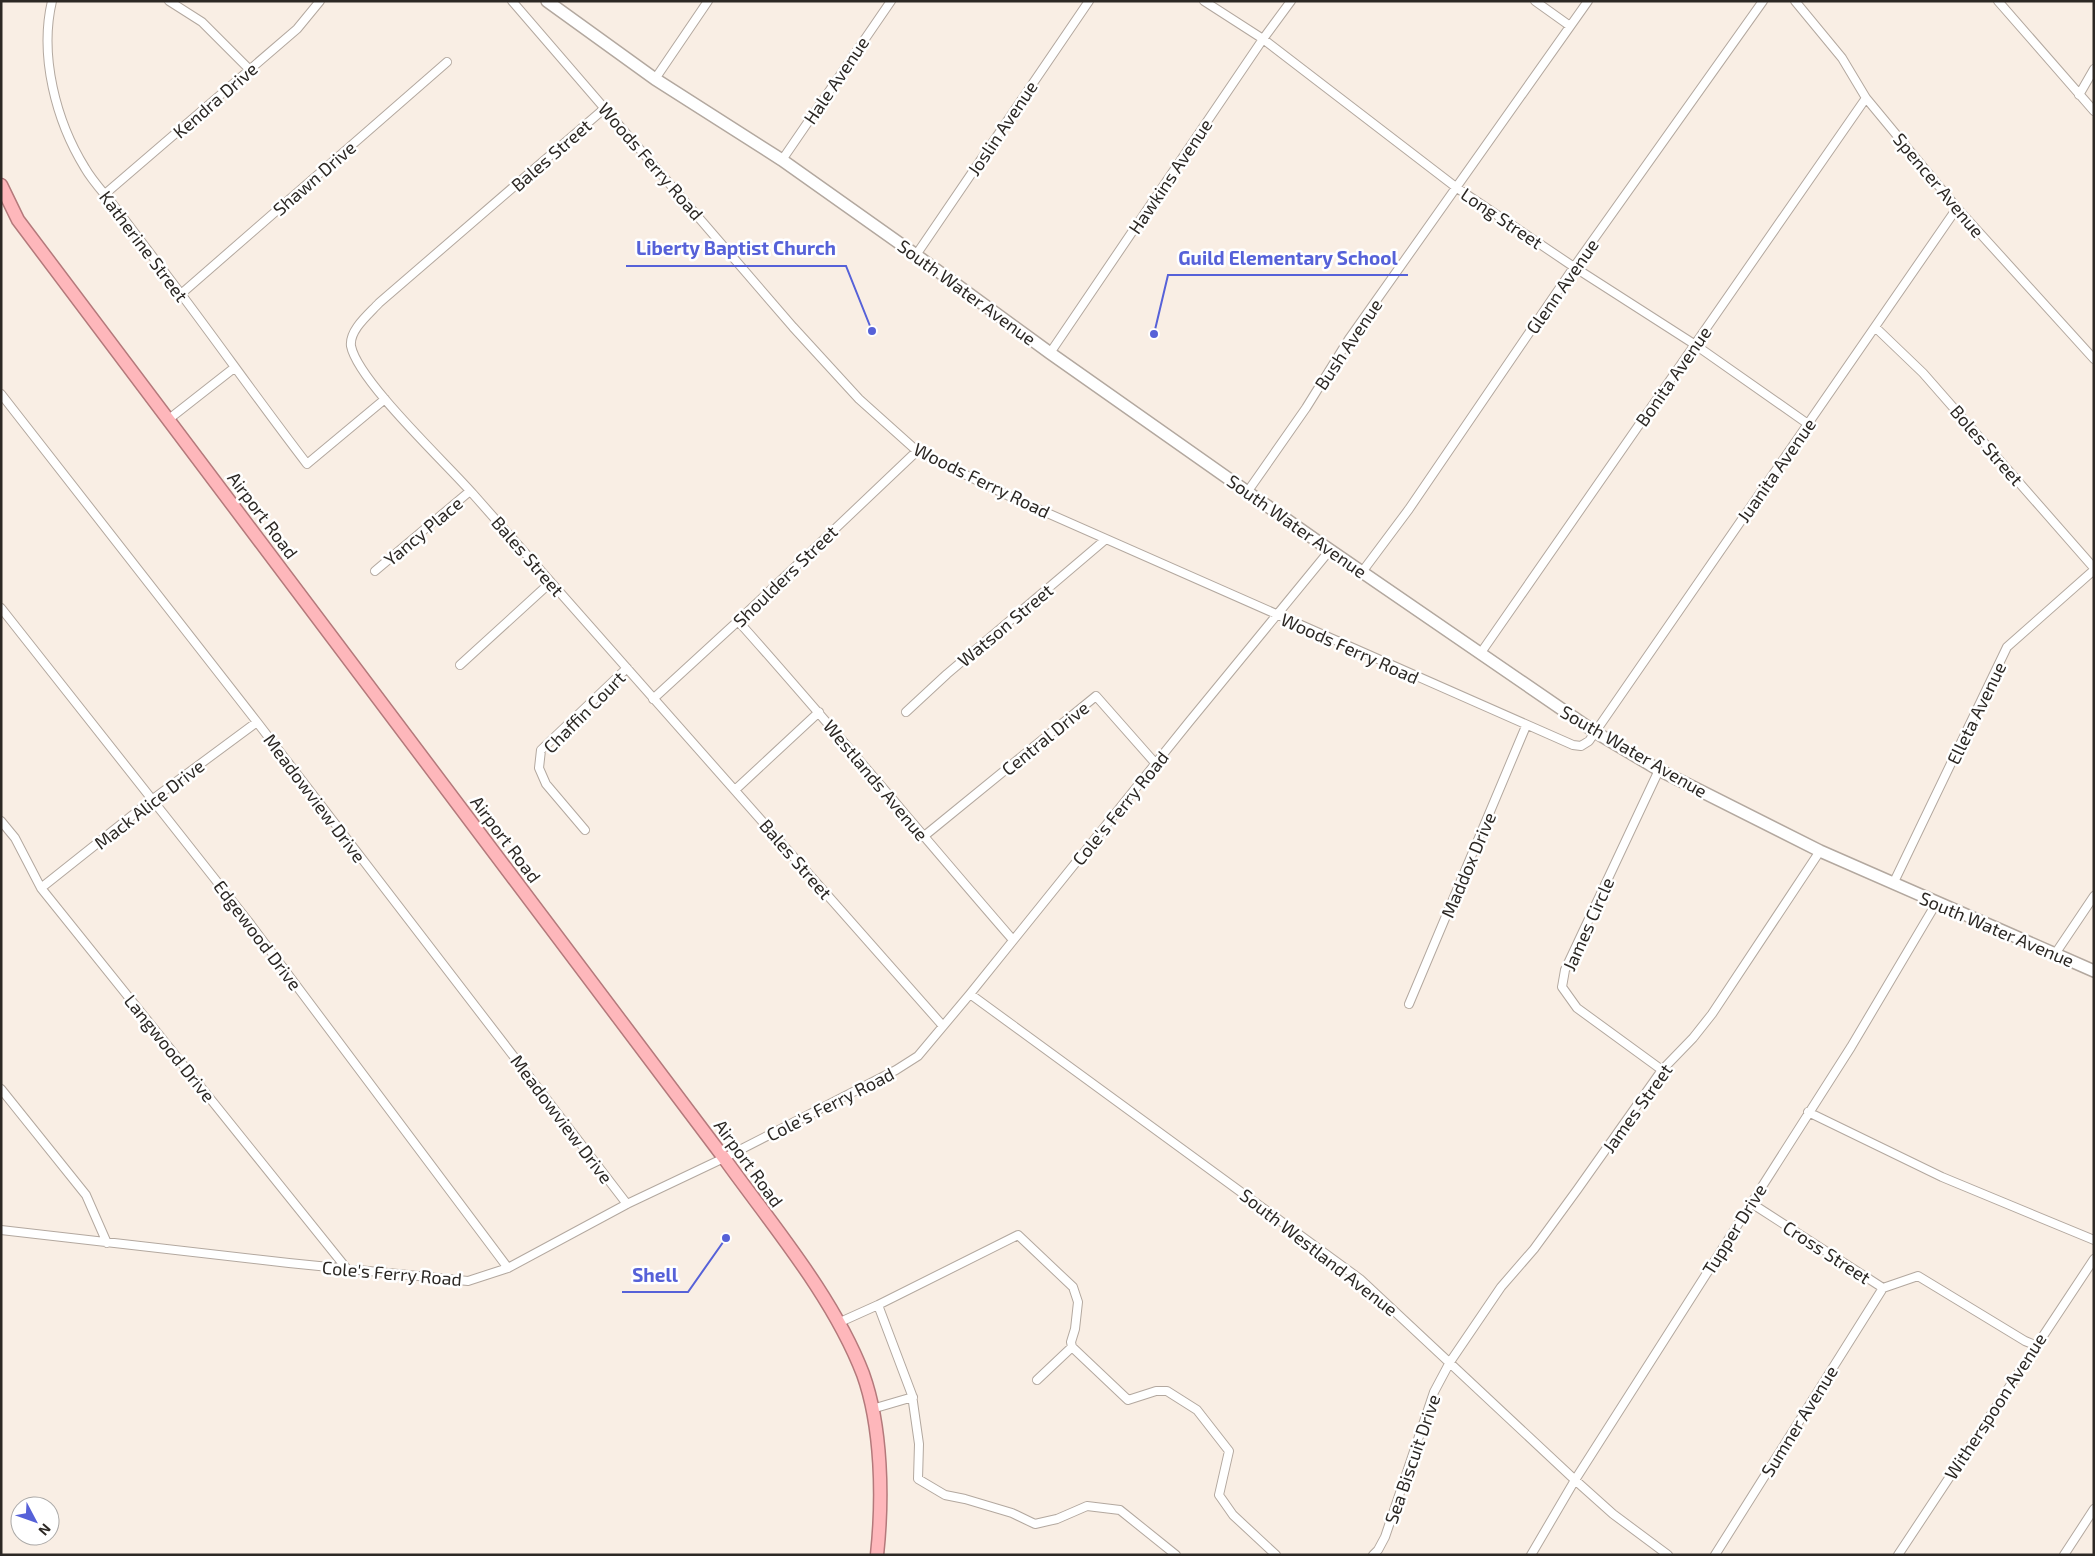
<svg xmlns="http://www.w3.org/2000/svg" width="2095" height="1556" font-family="'Exo 2',sans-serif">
<rect width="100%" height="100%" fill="#f9eee4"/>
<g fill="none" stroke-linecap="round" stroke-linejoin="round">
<g stroke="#b3a89f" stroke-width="10">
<path id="minor" d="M52,1C39,56 56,121 85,168C93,182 105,194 115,207C137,236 159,265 181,294C223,350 264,408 307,464L385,399
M169,1L202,22L250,70
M512,1L793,327L859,399L917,451L1011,497L1573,745L1581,746L1589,741L1957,208
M1204,1L1263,39L1457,188L1574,267L1694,344L1808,424
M1535,1L1570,26
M1795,1L1842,58L1866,98L1957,208L2094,359
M1998,1L2094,111
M655,79L708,1
M2079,95L2094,69
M605,108L379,303C369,314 349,330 351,346C358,381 446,463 473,494C629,671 786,848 943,1026
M782,160L891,1
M105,194L297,29L320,1
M916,255L1089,1
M181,294L447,62
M1875,327L1923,373L2094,568
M1050,353L1263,39L1291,1
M1,394L257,722L627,1204
M169,419L234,368
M1248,491L1306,408L1349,339L1588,1
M375,571L470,491
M1362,572L1409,509L1574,267L1763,1
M1,608L248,921L508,1268
M738,621C832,726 921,834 1013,940
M1480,654L1866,98
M460,665L551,582
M653,699L738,621L917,451
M906,712L947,674L1106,539
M1659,770L1565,970L1562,987L1577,1008L1662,1070
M735,790L819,712
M1,821L15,838L41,888L347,1269
M585,830L546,784L539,768L541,750L627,668
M923,837L1096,696L1156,764
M1893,884L2007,647L2094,570
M41,888L153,799L257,722
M2055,954L2094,896
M970,994L1360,1279L1575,1480L1613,1514L1668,1555
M1409,1004L1526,726
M1,1089L86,1195L107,1243
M1808,1112L1942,1177L2094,1240
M1751,1203L1883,1288
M1,1230L289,1263L468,1281L508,1268L627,1204L724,1158L896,1070L918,1056L970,994L1189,722L1330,550
M1883,1288L1918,1276L2025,1341L2035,1345
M878,1305L912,1395L919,1444L918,1479L945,1495L965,1499L1012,1513L1035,1524L1057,1519L1087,1506L1120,1510L1176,1555
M838,1323L878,1305L1018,1235L1073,1287L1078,1302L1075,1329L1071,1342L1072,1347L1128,1400L1156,1391H1167L1197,1410L1229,1451L1219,1495L1233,1515L1276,1555
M1037,1380L1072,1347
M872,1409L913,1397
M1373,1555L1378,1550L1385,1537L1434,1392L1450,1362L1501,1287L1534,1249L1577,1190L1662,1070L1693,1038L1712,1014L1820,851
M1531,1555L1575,1480L1851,1047L1937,902
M1715,1555L1883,1288
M1898,1555L2094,1259
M2064,1555L2094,1509"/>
</g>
<g stroke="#b3a89f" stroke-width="14">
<path id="secondary" d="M547,1L655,79L782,160L916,255L1050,353L1327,548L1595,732L1659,770L1820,851L2094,971"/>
</g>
<g stroke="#b4797b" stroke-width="15">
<path id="trunk" d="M1,185L18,220L724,1158C772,1225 833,1296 863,1374C882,1427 883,1499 877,1555"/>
</g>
<use href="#minor" stroke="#fff" stroke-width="8"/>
<use href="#secondary" stroke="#fff" stroke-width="11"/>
<use href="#trunk" stroke="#feb7bb" stroke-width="12"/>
</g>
<g text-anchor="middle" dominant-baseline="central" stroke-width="5" stroke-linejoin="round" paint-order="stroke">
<g font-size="18" fill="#2c2824" stroke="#fff">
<text transform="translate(836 80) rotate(-56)">Hale Avenue</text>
<text transform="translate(215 100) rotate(-41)">Kendra Drive</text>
<text transform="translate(1002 128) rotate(-56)">Joslin Avenue</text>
<text transform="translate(551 155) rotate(-41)">Bales Street</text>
<text transform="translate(651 161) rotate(49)">Woods Ferry Road</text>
<text transform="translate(1170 176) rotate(-56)">Hawkins Avenue</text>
<text transform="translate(314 178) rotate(-41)">Shawn Drive</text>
<text transform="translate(1939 185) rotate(50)">Spencer Avenue</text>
<text transform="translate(1502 218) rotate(34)">Long Street</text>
<text transform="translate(144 246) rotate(53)">Katherine Street</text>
<text transform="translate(1562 286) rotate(-55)">Glenn Avenue</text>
<text transform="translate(967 292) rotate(36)">South Water Avenue</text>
<text transform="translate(1348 344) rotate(-56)">Bush Avenue</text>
<text transform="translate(1673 376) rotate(-55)">Bonita Avenue</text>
<text transform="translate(1987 445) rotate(49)">Boles Street</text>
<text transform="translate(1776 470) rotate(-55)">Juanita Avenue</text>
<text transform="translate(982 480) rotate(26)">Woods Ferry Road</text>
<text transform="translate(263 515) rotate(53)">Airport Road</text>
<text transform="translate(1297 526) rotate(35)">South Water Avenue</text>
<text transform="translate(423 531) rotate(-40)">Yancy Place</text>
<text transform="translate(528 556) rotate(49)">Bales Street</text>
<text transform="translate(785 576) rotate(-44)">Shoulders Street</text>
<text transform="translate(1005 625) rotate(-40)">Watson Street</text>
<text transform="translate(1350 648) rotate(24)">Woods Ferry Road</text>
<text transform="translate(584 712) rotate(-45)">Chaffin Court</text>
<text transform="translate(1976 713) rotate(-64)">Elleta Avenue</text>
<text transform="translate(1045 738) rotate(-39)">Central Drive</text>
<text transform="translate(1634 751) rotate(30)">South Water Avenue</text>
<text transform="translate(876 780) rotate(50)">Westlands Avenue</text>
<text transform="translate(315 798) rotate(53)">Meadowview Drive</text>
<text transform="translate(149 804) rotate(-38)">Mack Alice Drive</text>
<text transform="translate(1120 808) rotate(-51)">Cole's Ferry Road</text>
<text transform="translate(506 839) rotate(53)">Airport Road</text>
<text transform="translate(796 859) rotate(49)">Bales Street</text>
<text transform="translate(1468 865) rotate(-67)">Maddox Drive</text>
<text transform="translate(1588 924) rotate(-66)">James Circle</text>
<text transform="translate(1997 929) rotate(23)">South Water Avenue</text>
<text transform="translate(258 935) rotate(53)">Edgewood Drive</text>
<text transform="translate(170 1048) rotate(51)">Langwood Drive</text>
<text transform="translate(830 1104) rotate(-27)">Cole's Ferry Road</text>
<text transform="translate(1637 1108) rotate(-54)">James Street</text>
<text transform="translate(562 1119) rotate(53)">Meadowview Drive</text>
<text transform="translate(749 1163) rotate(54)">Airport Road</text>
<text transform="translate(1734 1229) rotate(-58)">Tupper Drive</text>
<text transform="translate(1319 1252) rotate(38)">South Westland Avenue</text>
<text transform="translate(1827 1252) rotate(33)">Cross Street</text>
<text transform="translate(392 1273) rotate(5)">Cole's Ferry Road</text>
<text transform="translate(1995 1406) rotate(-57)">Witherspoon Avenue</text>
<text transform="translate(1799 1421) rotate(-58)">Sumner Avenue</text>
<text transform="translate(1412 1459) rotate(-71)">Sea Biscuit Drive</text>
</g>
</g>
<path fill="none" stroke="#5661d8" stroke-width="2" d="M872 331L846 266H626M1154 334L1168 275H1408M726 1238L688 1292H622"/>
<g fill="#5661d8" stroke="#fff" stroke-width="2">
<circle cx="872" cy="331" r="5"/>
<circle cx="1154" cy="334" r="5"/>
<circle cx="726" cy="1238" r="5"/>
</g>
<g font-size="19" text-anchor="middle" font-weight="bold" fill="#5661d8" stroke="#fff" stroke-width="5" stroke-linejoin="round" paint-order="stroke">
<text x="736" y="255">Liberty Baptist Church</text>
<text x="1288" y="265">Guild Elementary School</text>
<text x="655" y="1282">Shell</text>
</g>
<rect width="2095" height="1556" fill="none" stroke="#2c2824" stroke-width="5"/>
<g transform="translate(35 1521) rotate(131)"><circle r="24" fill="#ffffff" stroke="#aba9a7"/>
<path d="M0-4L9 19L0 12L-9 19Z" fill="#5661d8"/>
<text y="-8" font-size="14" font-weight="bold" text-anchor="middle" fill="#2c2824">N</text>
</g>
</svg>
